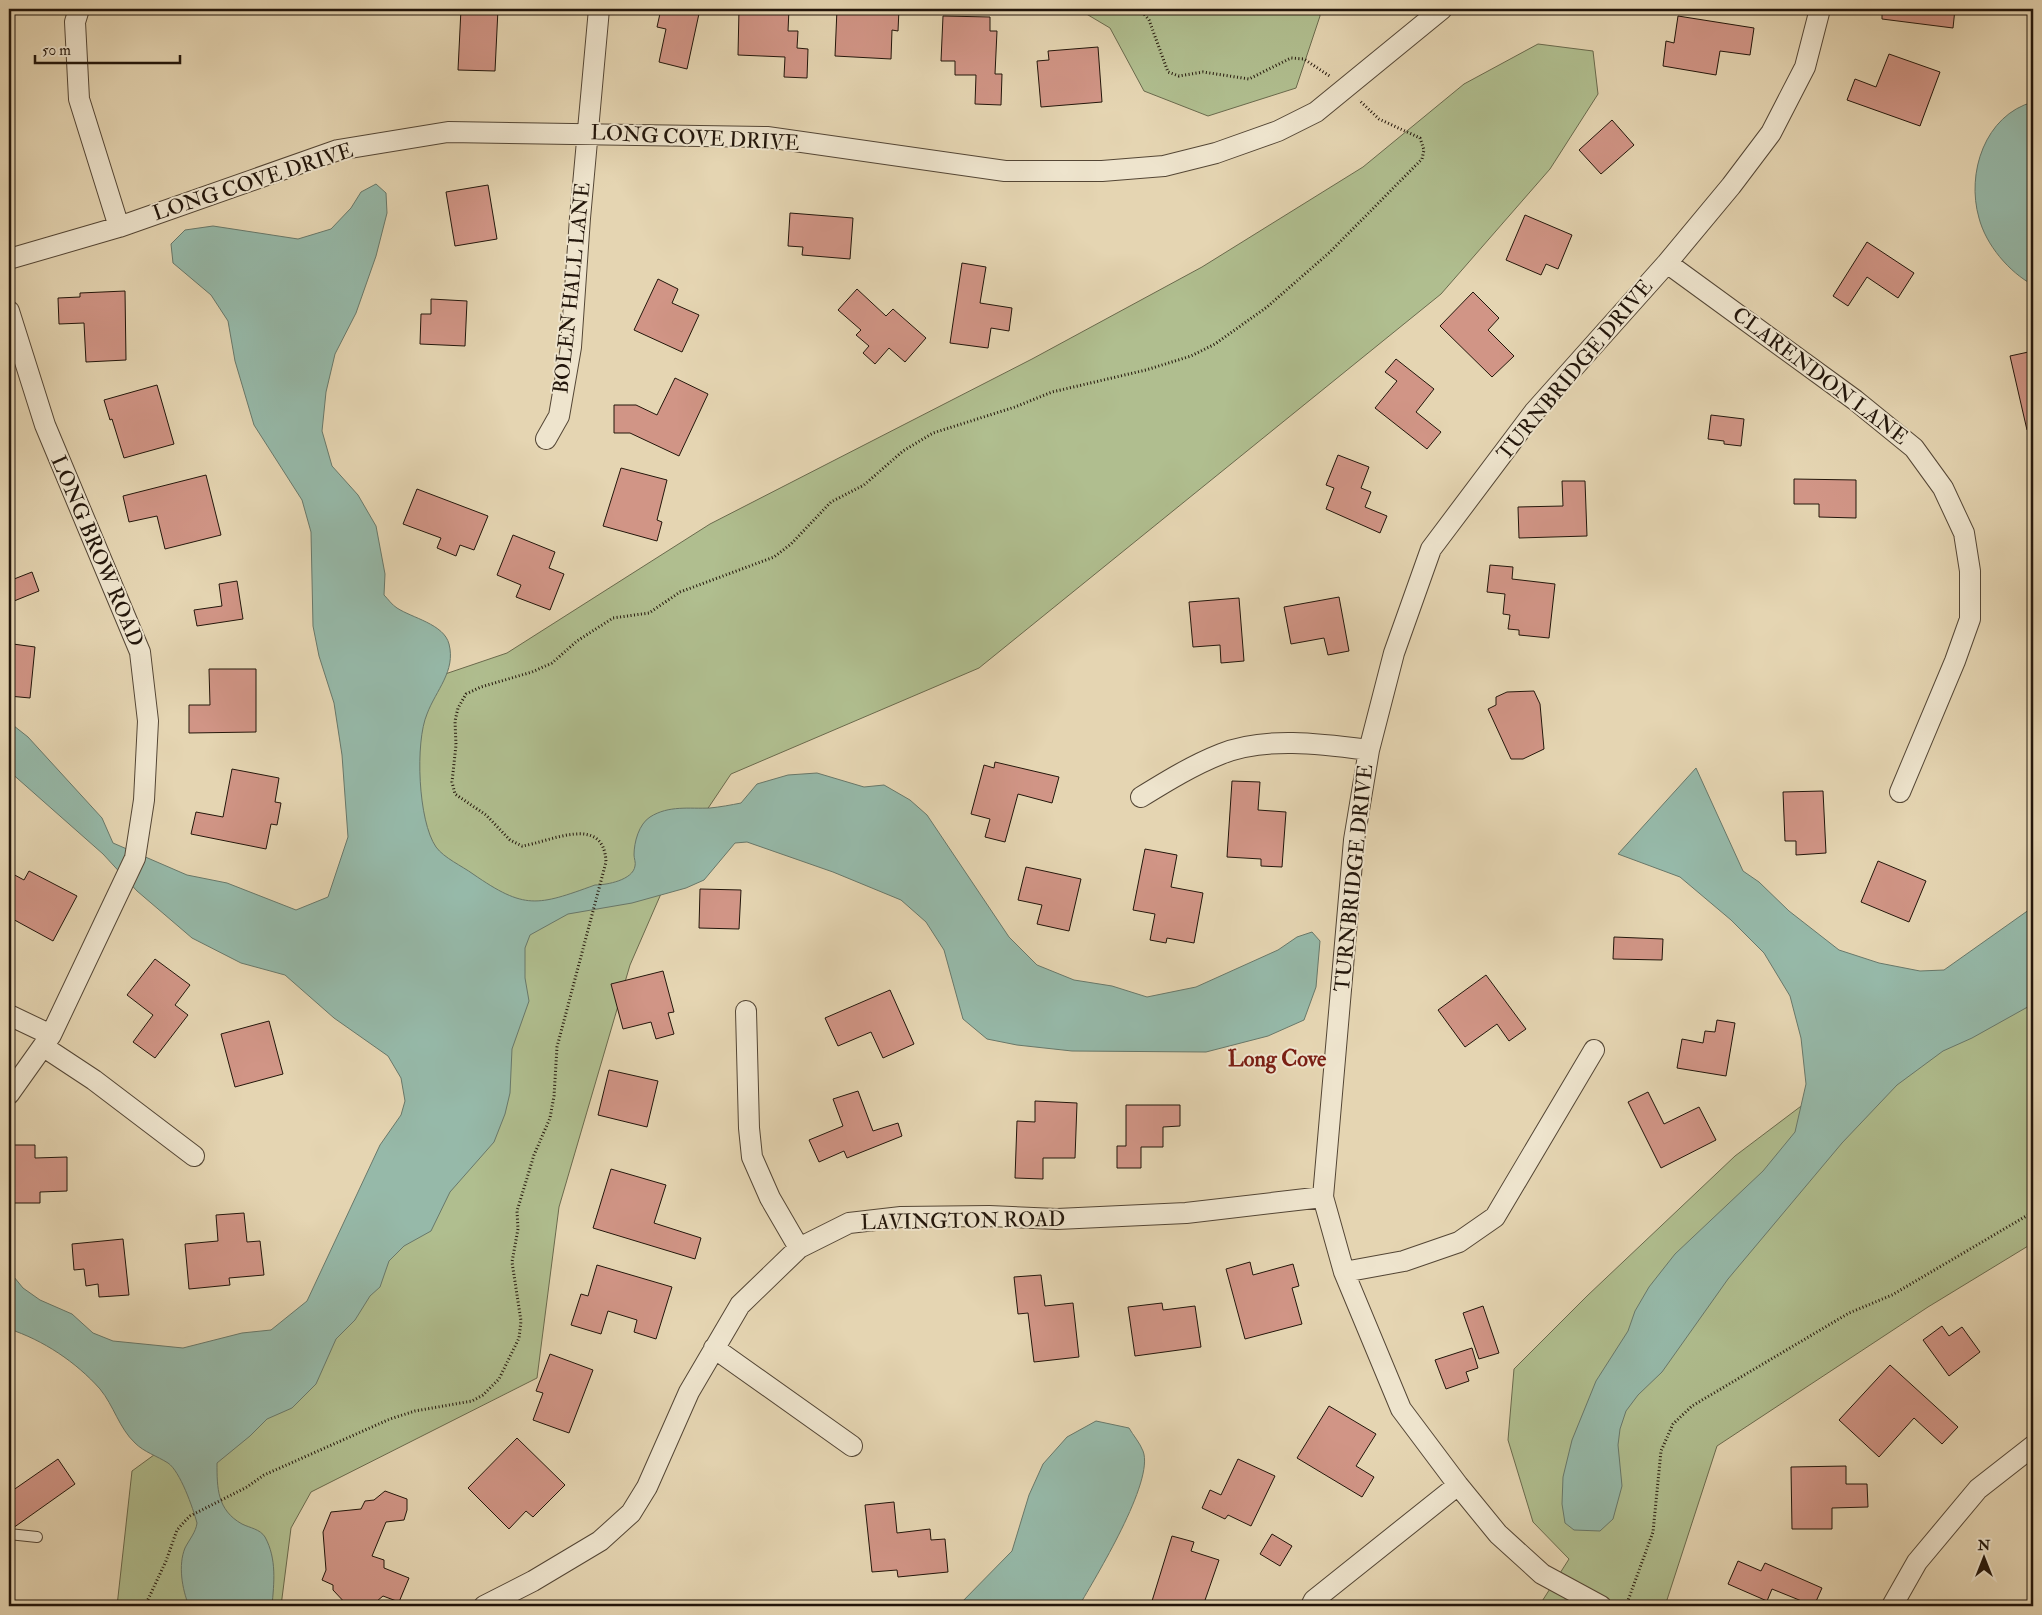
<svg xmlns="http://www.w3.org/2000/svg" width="2042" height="1615" font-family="'IM FELL Double Pica',serif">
<rect width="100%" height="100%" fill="#e5d5b2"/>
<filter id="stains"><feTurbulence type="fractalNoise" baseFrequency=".004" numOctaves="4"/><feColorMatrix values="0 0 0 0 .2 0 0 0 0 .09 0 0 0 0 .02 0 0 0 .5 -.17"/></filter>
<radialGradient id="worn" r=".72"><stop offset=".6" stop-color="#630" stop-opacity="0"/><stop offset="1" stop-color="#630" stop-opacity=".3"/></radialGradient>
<path fill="#b0be8f" stroke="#6a6a4d" d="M1078,9H1319L1320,16L1296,88L1208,116L1144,91L1110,28Z
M1538,44L1593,51L1598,94L1550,169L1441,294L979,668L731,774L680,850L630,965L559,1207L537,1378L311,1492L291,1528L281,1606H117L132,1471L199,1422L345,1297L410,1167L401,689L507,653L710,524L1032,359L1202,267L1363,167L1464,84Z
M2033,957V1243L1928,1307L1717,1446L1665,1606H1539L1569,1559L1533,1522L1508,1440L1514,1369L1587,1296L1735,1156L1927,1011Z"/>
<path fill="#96b9a9" stroke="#68786a" d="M2033,102V285C2009,272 1986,245 1979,218C1966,173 1985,115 2033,102Z
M376,184L386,193L387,213L376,256L356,313L335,354L326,392L322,431L332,466L358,495L376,526L385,574L384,595C388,599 392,605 397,608C412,618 444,624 449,644C456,671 436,690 427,714C415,742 418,821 436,847C444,858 462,866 473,874C525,910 537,906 595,885C607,885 633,880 635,866C636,863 634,858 634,855C634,842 639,824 650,817C669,805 689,809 710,808C720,807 731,805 741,803L757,784L788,775L817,773L864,787L884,785L910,800L927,815L1009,937L1037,965L1074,980L1112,986L1147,997L1196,987L1278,950L1297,937L1312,932L1320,941L1316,987L1304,1020L1268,1036L1206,1052L1072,1051L1017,1045L987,1039L963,1019L944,950L926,922L901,900L833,872L747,842L735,843L704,880L686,888L632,903L568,914L530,935L525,948V978L529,1001L512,1049L510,1093L505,1114L494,1142L450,1192L431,1231L404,1246L389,1261L380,1287L370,1296L355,1320L336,1339L316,1384L292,1408L267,1419L250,1436L217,1463C217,1488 217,1510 242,1524C250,1528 260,1529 265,1537C277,1559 274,1583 272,1606H189C182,1589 178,1565 185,1548C189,1540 196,1532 197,1523C193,1508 180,1471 168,1463C157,1456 144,1452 135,1443C119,1428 114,1406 100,1389C76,1362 43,1340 9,1329V1255L12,1258L14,1277L23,1288L40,1300L72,1314L93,1333L113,1341L183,1348L242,1333L271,1330L307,1301L380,1145L401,1115L405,1101L401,1078L388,1056L334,1018L285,975L241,963L192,938L137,891L103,854L9,771V722L28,737L102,818L113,843L187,875L227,883L296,910L328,897L348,837L342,755L334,703L319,656L313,626L311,532L302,500L254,425L235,361L228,321L211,295L173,263L171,244L185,230L213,226L298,239L331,229L351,208L361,192Z
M1696,768L1743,871L1759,882L1789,911L1839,950L1879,963L1920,971L1944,970L2033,907V1004L1972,1038L1943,1051L1897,1085L1842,1143L1728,1279L1662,1372L1638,1395L1626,1411L1620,1429L1618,1445L1622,1486L1613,1519L1600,1531L1574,1530L1565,1523L1562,1504L1563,1477L1572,1440L1596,1381L1628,1331L1635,1311L1649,1287L1675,1254L1763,1171L1795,1132L1806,1084L1801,1038L1790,996L1764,953L1731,920L1680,877L1618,854Z
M1096,1421L1129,1428C1133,1435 1140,1443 1143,1451C1155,1481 1095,1578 1079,1606H958L1012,1551L1029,1495L1043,1464L1067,1437Z"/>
<path fill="#d19586" stroke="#23160b" d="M461,9H498L495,71L458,70Z
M661,9H700L687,69L659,62L666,29L657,27Z
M739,9H789L788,31H798L797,48L808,49L807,78L784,77L785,57L738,55Z
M837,9H899L898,31L892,30L891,59L835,56Z
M1882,9H1955L1953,28L1882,19Z
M943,16L990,17V31H997L995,74H1002L1001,105L975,104L976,75H955V61H941Z
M1678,16L1754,28L1750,55L1720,51L1716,75L1663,66L1666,41L1674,43Z
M1098,47L1102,102L1041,107L1037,61L1049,60L1048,51Z
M1889,54L1940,72L1920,126L1847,100L1855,79L1876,87Z
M1612,120L1634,145L1601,174L1579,150Z
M488,185L497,239L455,246L446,192Z
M790,213L853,218L850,259L802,255L803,247L788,246Z
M1525,215L1572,235L1558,269L1546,264L1541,275L1506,260Z
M1867,242L1914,273L1898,298L1867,277L1848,306L1833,296Z
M962,263L986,267L980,303L1012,308L1009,331L991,328L988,348L950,343Z
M658,279L678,289L672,303L699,315L682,352L634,330Z
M857,289L886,316L893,309L926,338L905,362L889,348L875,364L863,353L869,346L856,335L861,330L838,310Z
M125,291L126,360L86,362L84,323L59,324L58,298L80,297V293Z
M1473,292L1499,318L1488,330L1514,356L1492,377L1440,326Z
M431,299L467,301L465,346L420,344L421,314H431Z
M2033,351V429L2027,430L2010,356Z
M1396,359L1434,389L1416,412L1441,432L1427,449L1375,408L1397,381L1385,372Z
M675,378L708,394L679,456L630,433H614V405H636L657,415Z
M157,385L174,444L124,458L112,419L110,420L104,400Z
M1711,415L1744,419L1741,446L1724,444V441L1708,439Z
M1338,455L1369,467L1361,488L1371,492L1365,507L1387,516L1380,533L1326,509L1334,488L1326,485Z
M621,468L667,480L657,520L662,522L657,541L603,526Z
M206,475L221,535L165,549L157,516L129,522L123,496Z
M1794,479L1856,480V518L1819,517V504H1794Z
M1562,481H1585L1587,536L1519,538L1518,507L1563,506Z
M417,489L488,516L474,550L460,545L456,556L437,548L441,538L403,524Z
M513,535L555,552L549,568L564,574L550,610L516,597L521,585L497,575Z
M1490,565L1513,567L1512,579L1555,584L1549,638L1519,635V630L1508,629L1510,615L1503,614L1505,594L1487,592Z
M32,572L39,591L9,603V581Z
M237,581L243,619L197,626L194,610L222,606L219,584Z
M1339,597L1349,651L1328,655L1324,638L1291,644L1284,607Z
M1239,598L1244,661L1221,663L1220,645L1193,647L1189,602Z
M13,644L35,647L30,698L9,696V651H12Z
M209,669H256V732L189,733V705H210Z
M1534,691L1540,704L1544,749L1523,759H1511L1488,709L1496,705V697L1507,692Z
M995,762L1059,777L1052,803L1018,794L1005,842L985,837L990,819L971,814L984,765L994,768Z
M232,769L279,778L275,802L281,803L277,825L271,824L266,849L191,834L196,812L223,817Z
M1232,781L1260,782L1258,810L1286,812L1282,867L1261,866V859L1227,857Z
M1823,791L1826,853L1796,855V841H1785L1783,792Z
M1145,849L1177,855L1171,887L1203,893L1194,943L1167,938L1166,943L1150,940L1155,914L1133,910Z
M1878,861L1926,881L1909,922L1861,902Z
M1026,867L1081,879L1069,931L1037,924L1042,905L1018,900Z
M29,871L77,896L53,941L9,917V872L24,880Z
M700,889L741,890L739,929L699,928Z
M1614,937L1663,939L1662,960L1613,959Z
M155,959L190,985L175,1005L188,1015L155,1058L133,1042L153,1015L127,995Z
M663,971L674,1012L668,1013L674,1034L656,1039L651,1022L623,1029L611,984Z
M1486,975L1526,1029L1509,1041L1497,1024L1465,1047L1438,1010Z
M890,990L914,1044L883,1058L871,1032L838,1046L825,1018Z
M1717,1020L1735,1023L1726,1076L1677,1068L1682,1039L1703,1043L1705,1031L1715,1032Z
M269,1021L283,1074L235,1087L221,1034Z
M609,1070L658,1081L647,1127L598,1115Z
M858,1091L873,1131L898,1123L902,1136L847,1158L844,1151L819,1162L809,1140L843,1126L833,1099Z
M1648,1092L1664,1124L1699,1107L1716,1140L1661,1168L1628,1102Z
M1035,1101L1077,1103L1075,1158H1043V1179L1015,1178L1017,1121L1035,1122Z
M1126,1105H1180V1126L1163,1127V1147H1141V1168H1117V1146H1126Z
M9,1145H35V1158L67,1157V1191L40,1192V1203H9Z
M611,1169L666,1185L654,1223L701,1238L695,1259L593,1228Z
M244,1213L247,1242L260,1241L264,1275L229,1278L230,1285L189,1289L185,1244L218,1241L216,1215Z
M123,1239L129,1295L99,1297L98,1284L86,1286L84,1269L74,1270L72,1244Z
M1250,1262L1253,1275L1293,1264L1299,1286L1292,1288L1302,1324L1245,1339L1226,1269Z
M597,1265L672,1287L656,1339L634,1332L637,1320L608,1311L601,1334L571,1325L581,1294L588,1296Z
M1041,1275L1045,1306L1073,1303L1079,1357L1034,1362L1028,1313L1018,1314L1014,1277Z
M1162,1303L1163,1310L1195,1306L1201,1347L1135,1356L1128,1307Z
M1483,1306L1499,1353L1479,1359L1463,1313Z
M1942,1326L1949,1336L1962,1327L1980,1352L1949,1376L1923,1340Z
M1472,1348L1478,1368L1466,1372L1469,1381L1446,1389L1435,1360Z
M550,1354L593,1370L569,1433L533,1420L543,1393L536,1391Z
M1890,1365L1958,1427L1942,1444L1914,1418L1879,1457L1839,1420Z
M1329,1406L1376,1434L1356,1466L1374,1477L1362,1497L1297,1458Z
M517,1438L565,1485L533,1517L526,1511L509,1529L468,1488Z
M58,1459L75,1484L13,1528L9,1527V1493Z
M1238,1459L1275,1476L1251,1526L1228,1515L1225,1519L1202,1508L1210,1490L1221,1495Z
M1846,1466V1484H1867L1868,1507L1832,1508V1529H1792L1791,1467Z
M385,1491L407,1499V1510L404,1520L386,1522L372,1556L384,1560V1568L409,1578L399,1602L383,1596L371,1606H348L333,1590V1585L322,1580L326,1570L323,1532L331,1512L361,1509L365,1501L374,1500Z
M894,1502L897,1533L930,1529L931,1540L945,1539L948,1572L898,1577L897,1570L872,1572L865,1505Z
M1272,1534L1292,1546L1280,1566L1260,1554Z
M1172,1536L1194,1542L1191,1551L1219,1560L1203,1606H1168L1152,1601Z
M1738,1561L1761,1571L1765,1563L1822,1588L1814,1606L1772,1589L1767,1601L1728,1584Z"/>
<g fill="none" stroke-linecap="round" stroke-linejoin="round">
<g stroke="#544635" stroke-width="12">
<path id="lane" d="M9,1534L37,1537"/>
</g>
<g stroke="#544635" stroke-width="22">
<path id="street" d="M79,9L75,22L79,99L119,227
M9,259L119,227L338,150L448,132L767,137L1005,171H1102L1164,166L1216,153L1278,131L1316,112L1442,9
M1667,263L1855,400L1914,448L1943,488L1964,533L1970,571V619L1955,661L1900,792
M9,311L45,425L140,652L148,721L144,800L135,858L51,1035L9,1094
M546,439L559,416L571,347L580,218L599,9
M1141,797C1167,781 1193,765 1221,754C1265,736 1323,744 1369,750
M746,1011L749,1128L752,1157L770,1198L799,1248
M9,1015L51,1035
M44,1047L94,1080L194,1156
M1344,1272L1404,1261L1459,1242L1495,1217L1594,1050
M714,1348L852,1446
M484,1606L533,1581L600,1541L631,1513L647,1487L689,1392L740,1305L799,1248L849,1223L901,1217L989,1216L1057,1219L1186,1213L1323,1197
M1311,1606L1314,1600L1458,1485
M1601,1606L1542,1574L1498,1534L1458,1485L1401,1409L1344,1272L1323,1197L1354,840L1369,750L1394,653L1431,549L1534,412L1667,263L1731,186L1771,133L1805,67L1820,9
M1892,1606L1917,1562L1978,1489L2033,1446"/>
</g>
<path stroke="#23160b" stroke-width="3" stroke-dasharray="1 2.5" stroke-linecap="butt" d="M1140,9L1149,20L1168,72L1179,76L1203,72L1249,79L1291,58L1304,59L1331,77
M145,1606L166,1561L177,1530L184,1522L190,1516L247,1487L264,1475L390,1419L415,1411L472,1401L483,1395L499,1379L519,1338L521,1321L512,1262L518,1229L517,1211L534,1155L550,1118L554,1096L557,1047L606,862C604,813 550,842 522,846L510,840L486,815L455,794L452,782L456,745L455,721L458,708L466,694L481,687L532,672L552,663L577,641L613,618L649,613L680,592L774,557L791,544L831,502L864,485L903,451L933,433L1015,407L1052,392L1146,370L1191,356L1215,344L1267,307L1330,252L1422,159L1424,150L1420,138L1379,119L1359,100
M1626,1606L1653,1532L1661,1451L1673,1424L1692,1406L1849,1313L1892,1295L2033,1212"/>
<use href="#lane" stroke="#eee4cd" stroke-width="10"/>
<use href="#street" stroke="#eee4cd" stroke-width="20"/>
</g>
<g text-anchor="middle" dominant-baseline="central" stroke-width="4" stroke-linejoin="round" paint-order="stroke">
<g font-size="21" fill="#23160b" stroke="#eee4cd">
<text transform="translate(695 138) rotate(3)">LONG COVE DRIVE</text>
<text transform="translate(253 182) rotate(-18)">LONG COVE DRIVE</text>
<text transform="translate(572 288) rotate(-84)">BOLEN HALL LANE</text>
<text transform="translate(1575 370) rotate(-50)">TURNBRIDGE DRIVE</text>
<text transform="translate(1820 376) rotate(37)">CLARENDON LANE</text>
<text transform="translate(97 551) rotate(67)">LONG BROW ROAD</text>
<text transform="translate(1354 878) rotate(-84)">TURNBRIDGE DRIVE</text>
<text transform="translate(963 1221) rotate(-1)">LAVINGTON ROAD</text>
</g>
<g font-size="22" font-weight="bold" fill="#7a1f14" stroke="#eee4cd">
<text x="1277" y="1059">Long Cove</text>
</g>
</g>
<rect width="2042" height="1615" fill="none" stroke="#e5d5b2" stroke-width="30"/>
<rect x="10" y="10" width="2022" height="1595" fill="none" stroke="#23160b" stroke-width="2.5"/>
<rect x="15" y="15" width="2012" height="1585" fill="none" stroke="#23160b"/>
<g transform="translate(1984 1558)" stroke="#eee4cd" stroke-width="4" paint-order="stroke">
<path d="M0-4L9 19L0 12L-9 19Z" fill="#23160b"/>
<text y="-8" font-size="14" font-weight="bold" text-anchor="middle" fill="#23160b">N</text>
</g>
<path d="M35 55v8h145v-8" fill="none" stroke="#23160b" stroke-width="2.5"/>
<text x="42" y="55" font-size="15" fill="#23160b" stroke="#eee4cd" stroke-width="4" paint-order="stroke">50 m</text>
<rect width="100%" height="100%" filter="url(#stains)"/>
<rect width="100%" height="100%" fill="url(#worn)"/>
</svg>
